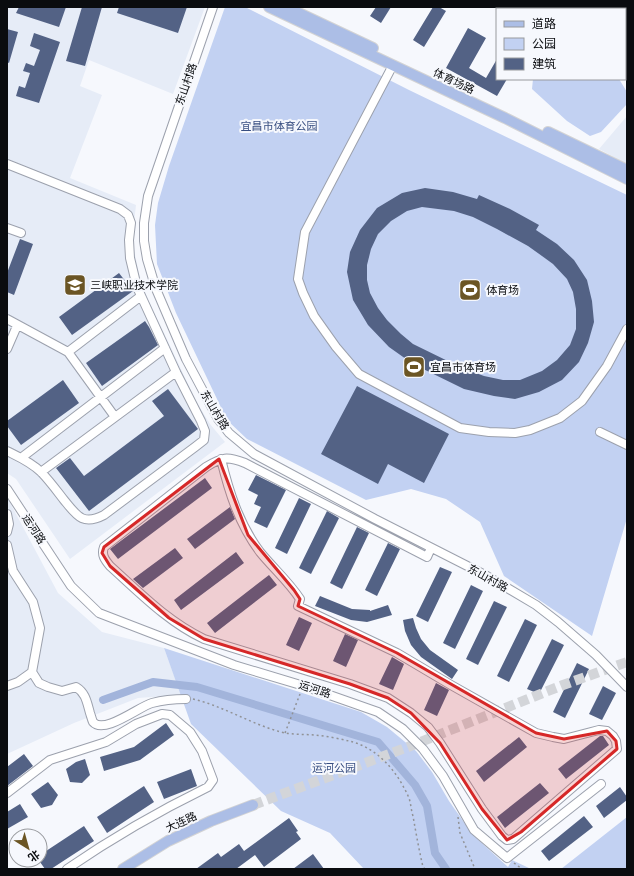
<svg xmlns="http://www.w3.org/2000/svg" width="634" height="876" font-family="'IBM Plex Sans','Noto Sans SC',sans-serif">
<rect width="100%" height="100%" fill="#f6f8fd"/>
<path fill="#e6ecf7" d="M7,7H205L173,94L89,60L80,86L102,95L70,178L136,205L132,240L139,274L147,297L197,403L210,424L225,442L70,559L16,479L7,473Z
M627,116V164L599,149Z
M7,497L58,593L102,632L164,648L181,695L138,698L74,723L7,754Z"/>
<path fill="#c2d1f2" d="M225,7H245L409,90L627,195V518L592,636L504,576L480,522L446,499L411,489L366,500L247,439L227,420L176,313L157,264L155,225L158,203L169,166Z
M533,79H619L627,92V104L601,132L590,136L567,121L532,89Z
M164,648L361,712L387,727L416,751L432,772L449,801L473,835L508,867L512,860L531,869H364L330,833L281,811L191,724Z
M627,817V869H561Z"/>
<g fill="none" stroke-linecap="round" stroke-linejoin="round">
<path stroke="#a2b4db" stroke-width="8" d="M103,700L153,682L197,687L378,742L415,785L427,806L435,853L446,869"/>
</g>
<path fill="#536285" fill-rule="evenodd" d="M19,7H66L59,27L16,13Z
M82,7H102L85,66L66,61Z
M119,7H187L178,33L117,13Z
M376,7H391L381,23L370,16Z
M433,7H439L446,11L424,47L413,40Z
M468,28L486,38L469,68L486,78L497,59V79H507L497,96L446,68Z
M7,29L18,32L9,63L7,62Z
M34,33L60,42L39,103L16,96L19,86L25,88L30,73L23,71L26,63L34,66L40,50L30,46Z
M425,188L453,192L477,199L479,195L510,209L539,225L536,230L557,244L574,260L587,280L592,301L594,322L588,343L579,362L562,380L539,392L515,399L494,396L464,389L413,364L389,347L368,325L353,300L347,272L350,252L360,230L377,208L402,193ZM422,207L454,211L473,217L497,229L528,246L542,256L553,264L567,279L573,292L576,309V329L570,345L557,360L542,371L520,380H503L484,376L460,367L413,344L401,334L387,320L378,308L370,293L367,280V265L371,249L378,234L391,221L407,211Z
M20,239L33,244L14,295L7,292V273Z
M119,273L133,291L72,335L59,317Z
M145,321L149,327L158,345L102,386L86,363Z
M63,380L79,403L21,445L7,426V421Z
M357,386L449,434L424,483L388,464L378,484L321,454Z
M168,389L198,429L89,511L56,468L70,458L84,476L164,416L152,401Z
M256,475L286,490L267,528L254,522L261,507L254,504L258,495L248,490Z
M205,478L212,488L118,559L110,549Z
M299,498L311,504L287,554L275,548Z
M230,507L235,519L195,549L187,539Z
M327,511L339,518L311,574L299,568Z
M357,527L369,533L342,589L330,583Z
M388,543L400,549L377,596L365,590Z
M175,548L183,558L143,588L133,579Z
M236,552L244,563L181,610L174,600Z
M440,567L452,572L428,622L416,616Z
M269,575L277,585L215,633L207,623Z
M471,585L483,591L455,649L443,643Z
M320,596L352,609L370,610V611L388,605L392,615L367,622L351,620L315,606Z
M494,601L507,607L478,665L466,659Z
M299,617L312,623L299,651L286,645Z
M413,618L416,628L421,639L430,650L458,670L452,679L421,657L411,645L405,631L403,620Z
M525,619L537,625L509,682L497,676Z
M345,634L358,640L346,667L333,661Z
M552,639L564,645L539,694L527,689Z
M392,657L404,664L393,690L379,684Z
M577,663L589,669L565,718L553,712Z
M436,683L449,690L437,716L424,710Z
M603,686L616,693L602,720L589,714Z
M166,723L174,735L140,760L104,771L100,757L134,747Z
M600,736H603L609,745L566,779L558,769Z
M519,737L527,747L484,782L476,771Z
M24,754L33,766L7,786V767Z
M85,759L90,775L82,783L70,782L66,769L76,762Z
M191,769L197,786L164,799L157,782Z
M48,782L58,795L52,805L41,808L31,794Z
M540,783L549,793L505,828L497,817Z
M144,786L154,802L107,833L97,817Z
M620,787L627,797V800L604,818L596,806Z
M20,804L28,817L7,829V812Z
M584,816L593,827L549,861L541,851Z
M289,818L298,831L296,832L301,839L264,867L255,855L236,869H196L218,853L221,857L239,844L244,851Z
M84,826L94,841L51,869H45L40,862V855Z
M313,854L324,869H293Z"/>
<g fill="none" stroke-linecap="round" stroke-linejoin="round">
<path stroke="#d3d5d9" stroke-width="10" stroke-dasharray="10 5" stroke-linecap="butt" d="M253,805L408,747L563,685L627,662"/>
<g stroke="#9ca1ad" stroke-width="10">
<path id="minor" d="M213,7L148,196L144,223V241L147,259L156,289L186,359L218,419L229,433L254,454L375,519L487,576L536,605L558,622L596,655L627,687
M604,7L606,9
M625,24L627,25
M393,65L305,232L298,279L303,293L314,316L336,347L359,374L460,428L489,432L515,433L530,430L560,418L582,401L607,366L627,329
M7,164L120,209L128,215L131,223L129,240L130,258L137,287L176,372L201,421L205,431L204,440L195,447L104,515C83,526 77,516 64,500C57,491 49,480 41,472C31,462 19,457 7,451
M7,228L21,233
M7,319L68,352L115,417
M7,349L17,326
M68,352L141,296
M600,432L627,445
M21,458L165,348
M221,459C229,492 239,524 260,552C273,568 289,582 300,599L298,606L397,653L451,685L536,733L553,737L564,739L591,732L599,730L607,731L613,736L616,741L617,749L513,839L507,840L502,836L482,809L440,743L428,727L411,713L388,698L350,684L204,639C168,622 140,593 110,566C105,560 101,555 104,547L206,467C222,457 227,456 245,463L427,557L431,548
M41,472L176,372
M7,489L71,586L99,613L234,665L304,686L378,712L403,729L423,749L443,776L474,830L507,858L601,784
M7,514L9,524L7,532
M7,545L13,571L33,602L40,628L32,672L39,683L48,687L62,691L76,687C86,693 87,703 90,713C91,716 92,720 93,722C104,735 140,706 152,703C163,700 175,699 186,699
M7,686L18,682L32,672
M7,793L50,760L106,742L136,724L162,714L170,715L190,732L202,751L213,780L208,787C159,811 112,838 67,869"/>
</g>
<g stroke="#d3d3d4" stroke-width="12">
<path id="major" d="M269,7L505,118L627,179
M286,7L373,48
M548,132L627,170
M123,869L168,841L211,821L253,805"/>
</g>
<path stroke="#909296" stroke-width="1.5" stroke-dasharray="2 3" stroke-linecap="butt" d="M193,699C223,706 251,724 281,732C292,735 303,734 314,735C327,736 341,739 353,742C380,750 398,773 409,798C411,804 411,810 413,816C416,833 419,850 423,867L425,869
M285,733L300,694
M458,817L460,833L475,869
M514,863L522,869"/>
<use href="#minor" stroke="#fff" stroke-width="8"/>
<use href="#major" stroke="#acbee6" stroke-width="10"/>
</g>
<path fill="#d62828" fill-opacity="0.2" stroke="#d62828" stroke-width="3" stroke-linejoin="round" d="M219,459L248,535L294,590L300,599L298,606L397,653L536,733L564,739L607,731L616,741L617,749L521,832L507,840L482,809L440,743L411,713L388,698L350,684L204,639L169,618L110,566L102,553L104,547Z"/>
<defs>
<g id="university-square" transform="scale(1.15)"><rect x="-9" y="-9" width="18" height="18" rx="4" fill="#6b5524" stroke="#f6f8fd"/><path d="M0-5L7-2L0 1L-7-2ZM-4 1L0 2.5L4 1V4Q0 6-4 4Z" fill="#fff"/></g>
<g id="stadium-square" transform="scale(1.15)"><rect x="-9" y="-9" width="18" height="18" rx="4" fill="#6b5524" stroke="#f6f8fd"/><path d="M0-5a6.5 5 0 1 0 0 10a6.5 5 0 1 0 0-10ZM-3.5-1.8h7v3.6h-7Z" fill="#fff"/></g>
</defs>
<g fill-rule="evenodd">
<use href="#university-square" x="75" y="285"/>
<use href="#stadium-square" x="470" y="290"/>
<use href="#stadium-square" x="414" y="367"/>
</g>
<g text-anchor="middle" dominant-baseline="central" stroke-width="4" stroke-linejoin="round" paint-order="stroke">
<g font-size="11" fill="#0a0c0f" stroke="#f6f8fd">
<text transform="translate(454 81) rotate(25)">体育场路</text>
<text transform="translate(186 84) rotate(-71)">东山村路</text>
<text transform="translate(215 410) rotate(59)">东山村路</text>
<text transform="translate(34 529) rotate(57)">运河路</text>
<text transform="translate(488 578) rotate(29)">东山村路</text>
<text transform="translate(315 689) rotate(18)">运河路</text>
<text transform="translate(181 822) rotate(-25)">大连路</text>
</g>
<g font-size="11" fill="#384e81" stroke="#f6f8fd">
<text x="279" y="126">宜昌市体育公园</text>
<text x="334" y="768">运河公园</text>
</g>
<g font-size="11" fill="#0a0c0f" stroke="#f6f8fd" text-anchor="start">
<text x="90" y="285">三峡职业技术学院</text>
<text x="486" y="290">体育场</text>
<text x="430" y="367">宜昌市体育场</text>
</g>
</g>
<rect width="634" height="876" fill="none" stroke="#0a0c0f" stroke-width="16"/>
<rect x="496" y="8" width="130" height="72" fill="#f6f8fd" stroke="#989a9e"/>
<rect x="504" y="21" width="20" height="6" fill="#acbee6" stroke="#989a9e"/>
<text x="532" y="28" font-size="12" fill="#0a0c0f">道路</text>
<rect x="504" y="38" width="20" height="12" fill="#c2d1f2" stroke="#989a9e"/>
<text x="532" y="48" font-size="12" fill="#0a0c0f">公园</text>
<rect x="504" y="58" width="20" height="12" fill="#536285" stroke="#989a9e"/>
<text x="532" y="68" font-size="12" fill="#0a0c0f">建筑</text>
<g transform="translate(28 848) rotate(143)"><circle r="19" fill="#f6f8fd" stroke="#989a9e"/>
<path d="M0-3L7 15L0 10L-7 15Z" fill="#6b5524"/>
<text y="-6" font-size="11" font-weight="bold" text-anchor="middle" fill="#0a0c0f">北</text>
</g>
</svg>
